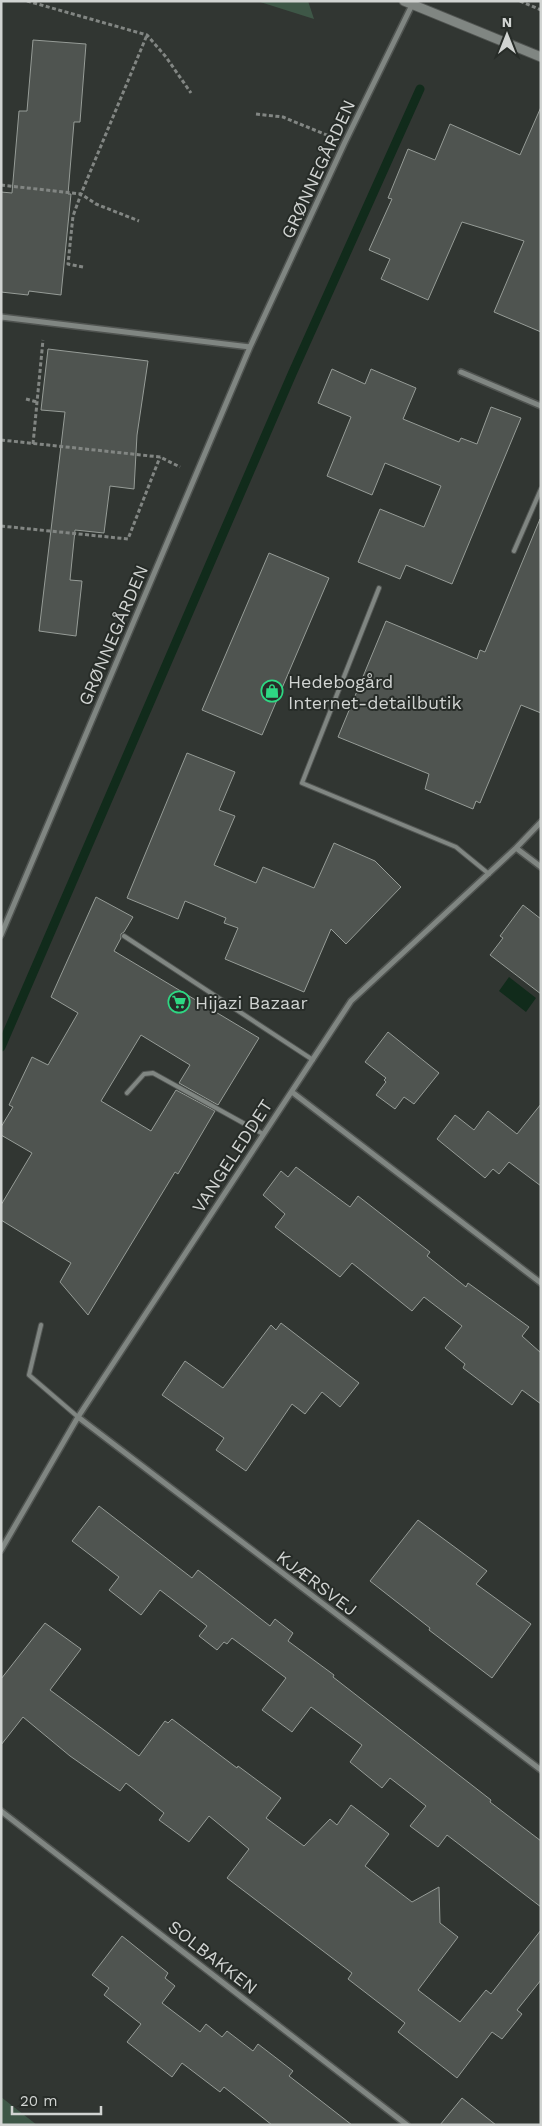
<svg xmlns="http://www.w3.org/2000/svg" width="542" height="2126" font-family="'Work Sans',sans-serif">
<rect width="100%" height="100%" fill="#313632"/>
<path fill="#3e5747" d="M257,1H308L314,19Z
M1,2097L37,2125H1Z"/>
<path fill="#112b1b" d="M509,977L536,998L526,1012L499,991Z"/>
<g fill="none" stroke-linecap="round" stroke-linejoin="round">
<path stroke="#112b1b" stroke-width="9" d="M1,1047L292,374L420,89"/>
</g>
<path fill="#4f5450" stroke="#969c97" d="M33,40L86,44L80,122H74L68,194H71L61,295L29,291L28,295L1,292V192L12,193L19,111H27Z
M541,107V332L494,312L524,241L462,222L428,300L381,279L390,259L369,250L392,199L388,198L408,149L435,160L450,124L520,155Z
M48,349L148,361L137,435L134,489L110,486L104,533L75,530L70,580L82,581L76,636L39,631L65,412L41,410Z
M332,369L365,384L371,369L416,388L403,419L459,442L461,438L477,444L491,407L521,418L452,584L406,565L400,579L358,562L380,509L424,527L441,486L385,463L372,495L327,476L351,417L318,403Z
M540,519L541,713L521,705L480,803L476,801L473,809L425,789L429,774L338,737L386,621L477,659L480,650L485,652Z
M269,553L329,578L262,735L202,710Z
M187,753L235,772L219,810L235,816L214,865L256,883L263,867L314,888L334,843L375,861L401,887L346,944L331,929L304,992L225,959L238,928L224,923L226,918L185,901L178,919L127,898Z
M96,897L133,917L124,932L121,934V938L114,951L259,1038L218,1105L179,1083L190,1065L141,1035L101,1101L151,1131L176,1090L215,1111L178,1174L175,1172L88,1315L60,1282L71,1263L1,1220V1205L32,1153L1,1135V1127L13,1107L9,1105L32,1057L48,1065L78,1013L51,997Z
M523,905L541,919V994L490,955L503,938L500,936Z
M388,1032L439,1073L414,1104L404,1097L395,1109L376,1095L386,1082L384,1080L386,1078L365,1062Z
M541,1104V1186L509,1162L499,1174L493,1169L485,1178L437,1139L455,1115L474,1130L488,1111L517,1134Z
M296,1167L350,1207L358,1196L430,1252L427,1256L466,1287L468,1283L529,1327L522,1336L541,1353V1404L522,1390L512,1405L463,1368L465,1364L445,1348L462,1326L424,1297L412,1311L352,1263L340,1277L275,1227L285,1214L263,1195L281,1171L288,1177Z
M281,1323L359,1383L340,1407L322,1392L305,1414L292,1404L246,1471L216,1450L224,1438L162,1395L185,1361L223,1388L271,1325L276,1330Z
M99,1506L192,1578L198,1570L270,1626L275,1619L293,1633L288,1641L334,1675L333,1677L491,1800L490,1802L541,1841V1907L447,1835L438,1847L410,1826L426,1806L390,1778L382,1788L350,1762L362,1745L311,1707L292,1732L262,1710L286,1678L232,1638L227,1644L224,1642L217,1650L199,1636L207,1626L160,1590L141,1615L109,1590L119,1577L72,1541Z
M418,1520L487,1571L476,1584L531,1624L492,1678L429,1630L430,1628L370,1581Z
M45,1623L81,1649L50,1690L139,1756L165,1721L168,1723L172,1719L237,1768L238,1766L281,1798L266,1818L304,1846L330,1819L337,1825L351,1805L389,1834L365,1866L412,1902L439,1887L440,1923L458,1937L418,1990L460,2022L486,1990L491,1994L541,1930V1980L517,2010L522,2014L502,2039L492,2032L457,2078L398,2032L405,2023L348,1979L352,1973L227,1878L249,1849L209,1816L189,1842L159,1820L164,1813L126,1783L120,1791L70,1756L23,1717L1,1745V1679Z
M122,1936L168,1973L165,1978L175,1986L162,2003L200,2032L206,2024L222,2037L227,2031L253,2051L258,2044L293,2071L289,2076L352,2125H272L224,2087L220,2092L182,2063L172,2077L127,2042L141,2024L104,1995L109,1988L92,1975Z
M462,2098L496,2125H440Z"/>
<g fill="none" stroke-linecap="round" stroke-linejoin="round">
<g stroke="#505451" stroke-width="6">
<path id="service" d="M514,551L541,489
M379,588L302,783L456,847L489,874
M124,936L313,1060
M127,1093L144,1074L153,1073L263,1134
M41,1325L29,1375L78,1417"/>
</g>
<g stroke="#505451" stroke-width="8">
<path id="minor" d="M1,317L250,347
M461,372L541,406
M516,848L541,867
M1,935L250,347L345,142L412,5
M292,1092L541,1283
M78,1417L541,1770
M1,1550L78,1417L351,1001L516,848L541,822
M1,1811L407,2125"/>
</g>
<g stroke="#505451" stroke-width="11">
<path id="tertiary" d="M404,1L541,57"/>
</g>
<path stroke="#828683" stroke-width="3" stroke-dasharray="4 2.5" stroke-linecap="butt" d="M27,1L147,35L166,57L191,93
M520,1L541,10
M256,114L283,117L329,136
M1,185L81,194L147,35
M83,267L68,264L73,216L81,194L96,204L139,221
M26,399L37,402
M1,440L160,457L180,467
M33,444L43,340
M1,526L128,539L160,457"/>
<use href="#service" stroke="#808682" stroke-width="4"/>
<use href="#minor" stroke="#808682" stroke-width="5"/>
<use href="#tertiary" stroke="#808682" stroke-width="9"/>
</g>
<defs>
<g id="shop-ring" transform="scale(1.125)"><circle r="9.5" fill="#272c28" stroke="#2ed883" stroke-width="1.5"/><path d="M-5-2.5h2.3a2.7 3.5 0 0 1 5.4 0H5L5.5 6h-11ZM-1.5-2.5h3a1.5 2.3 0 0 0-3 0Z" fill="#2ed883"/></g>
<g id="supermarket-ring" transform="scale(1.125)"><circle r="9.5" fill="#272c28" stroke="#2ed883" stroke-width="1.5"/><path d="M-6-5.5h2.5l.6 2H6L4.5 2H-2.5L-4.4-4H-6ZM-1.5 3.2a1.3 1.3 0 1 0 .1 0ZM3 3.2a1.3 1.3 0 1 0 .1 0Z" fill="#2ed883"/></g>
</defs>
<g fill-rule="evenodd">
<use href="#shop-ring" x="272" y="691"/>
<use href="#supermarket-ring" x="179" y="1002"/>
</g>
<g text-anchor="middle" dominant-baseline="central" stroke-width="4" stroke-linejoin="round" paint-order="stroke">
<g font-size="18" fill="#d1d4d2" stroke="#272c28">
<text transform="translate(318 169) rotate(-65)">GRØNNEGÅRDEN</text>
<text transform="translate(113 635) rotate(-67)">GRØNNEGÅRDEN</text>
<text transform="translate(232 1156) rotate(-57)">VANGELEDDET</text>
<text transform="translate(317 1583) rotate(37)">KJÆRSVEJ</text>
<text transform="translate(213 1957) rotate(38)">SOLBAKKEN</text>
</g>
<g font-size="18" fill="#d1d4d2" stroke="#272c28" text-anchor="start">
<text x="288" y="681">Hedebogård<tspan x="288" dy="21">Internet-detailbutik</tspan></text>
<text x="195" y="1002">Hijazi Bazaar</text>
</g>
</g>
<rect width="542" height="2126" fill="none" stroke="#d1d4d2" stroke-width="5"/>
<g transform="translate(507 35)" stroke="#272c28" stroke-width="4" paint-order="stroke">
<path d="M0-4L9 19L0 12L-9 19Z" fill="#d1d4d2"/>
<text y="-8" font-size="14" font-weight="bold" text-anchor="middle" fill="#d1d4d2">N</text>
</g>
<path d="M12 2106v8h89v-8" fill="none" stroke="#d1d4d2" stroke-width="2.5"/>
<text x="20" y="2106" font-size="15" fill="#d1d4d2" stroke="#272c28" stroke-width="4" paint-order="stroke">20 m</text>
</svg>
